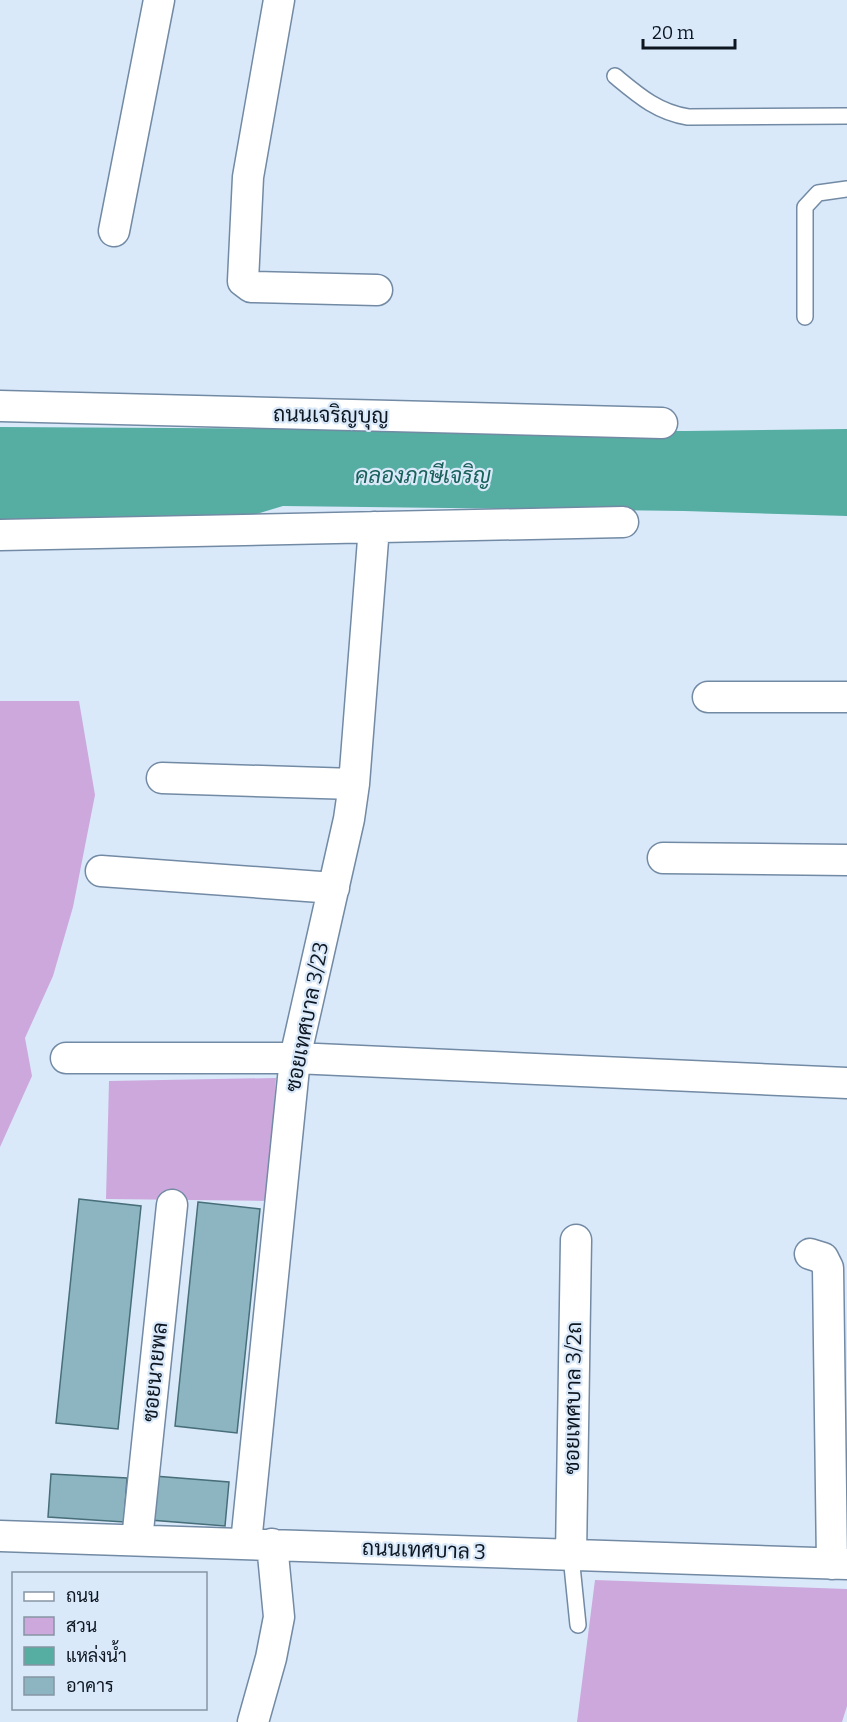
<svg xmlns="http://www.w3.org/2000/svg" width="847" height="1722" font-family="Bitter,Sarabun,serif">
<rect width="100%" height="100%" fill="#d9e9fa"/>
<path fill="#cda8dd" d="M0,701H79L95,795L73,907L53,976L25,1038L32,1076L0,1147Z
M276,1078L267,1201L106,1199L109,1081Z
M595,1580L847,1589V1706L842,1722H577Z"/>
<path fill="#56ada2" d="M0,427L686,431L847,429V516L684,511L283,506L226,523L0,521Z"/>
<path fill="#8cb5c1" stroke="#476e79" stroke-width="1.5" d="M79,1199L141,1206L118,1429L56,1423Z
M198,1202L260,1209L237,1433L175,1426Z
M51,1474L127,1478L124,1522L48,1517Z
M154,1476L229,1482L225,1526L150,1520Z"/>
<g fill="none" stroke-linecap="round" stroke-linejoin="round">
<g stroke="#728aa4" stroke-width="18">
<path id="lane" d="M615,76C638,95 657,112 688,117L847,116
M805,317V207L818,193L847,189
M571,1556L578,1625"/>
</g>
<g stroke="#728aa4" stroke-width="33">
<path id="street" d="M279,0L248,177L243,281L251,287L377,290
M114,231L159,0
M0,406L662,423
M0,535L623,522
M708,697H847
M162,778L354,784
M663,858L847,860
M101,871L334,888
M66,1058H295L847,1083
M810,1254L823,1258L828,1268L832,1564
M0,1536L847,1564
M137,1540L172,1205
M246,1543L295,1058L349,819L354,784L374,527
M571,1556L576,1240
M253,1722L271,1658L279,1617L272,1544"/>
</g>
<use href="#lane" stroke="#fff" stroke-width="15"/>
<use href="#street" stroke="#fff" stroke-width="30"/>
</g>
<g text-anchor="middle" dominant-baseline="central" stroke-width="4.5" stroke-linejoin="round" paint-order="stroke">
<g font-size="21" fill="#0d1620" stroke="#d9e9fa">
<text transform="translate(331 415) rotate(1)">ถนนเจริญบุญ</text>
<text transform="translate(307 1017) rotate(-79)">ซอยเทศบาล 3/23</text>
<text transform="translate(155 1372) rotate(-84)">ซอยนายพล</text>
<text transform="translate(573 1398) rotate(-89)">ซอยเทศบาล 3/2ถ</text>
<text transform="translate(424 1550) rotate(2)">ถนนเทศบาล 3</text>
</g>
<g font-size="22" font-style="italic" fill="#1a6159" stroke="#d9e9fa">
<text x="423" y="475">คลองภาษีเจริญ</text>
</g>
</g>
<rect x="12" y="1572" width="195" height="138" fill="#d9e9fa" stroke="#8795a3" stroke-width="1.5"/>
<rect x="24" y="1592" width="30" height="9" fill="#ffffff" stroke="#8795a3" stroke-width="1.5"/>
<text x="66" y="1602" font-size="18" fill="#0d1620">ถนน</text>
<rect x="24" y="1617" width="30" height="18" fill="#cda8dd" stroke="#8795a3" stroke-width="1.5"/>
<text x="66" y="1632" font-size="18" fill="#0d1620">สวน</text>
<rect x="24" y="1647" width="30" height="18" fill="#56ada2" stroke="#8795a3" stroke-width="1.5"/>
<text x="66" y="1662" font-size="18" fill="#0d1620">แหล่งน้ำ</text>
<rect x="24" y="1677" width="30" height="18" fill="#8cb5c1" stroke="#8795a3" stroke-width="1.5"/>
<text x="66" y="1692" font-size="18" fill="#0d1620">อาคาร</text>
<path d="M643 39v9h92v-9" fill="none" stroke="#0d1620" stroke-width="3"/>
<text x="652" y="39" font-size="18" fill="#0d1620" stroke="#d9e9fa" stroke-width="4.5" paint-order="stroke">20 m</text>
</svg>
